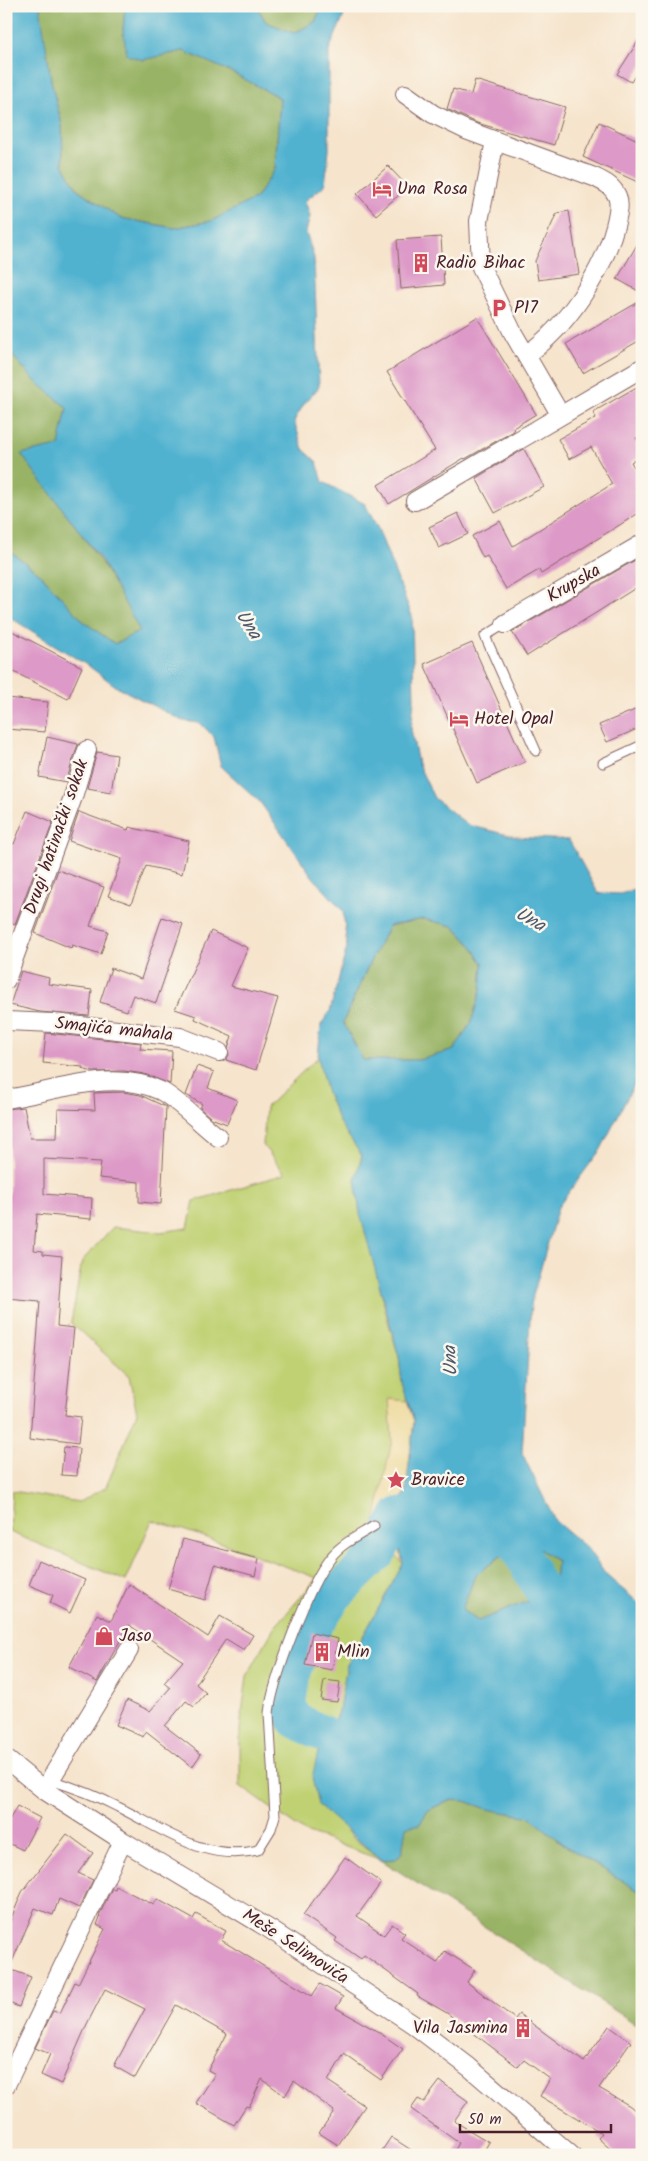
<svg xmlns="http://www.w3.org/2000/svg" width="648" height="2161" font-family="Kalam,sans-serif">
<rect width="100%" height="100%" fill="#fbf7ec"/>
<filter id="ink" filterUnits="userSpaceOnUse"><feTurbulence type="fractalNoise" baseFrequency=".02" numOctaves="2"/><feDisplacementMap in="SourceGraphic" scale="10" xChannelSelector="R" yChannelSelector="G"/><feConvolveMatrix kernelMatrix="1 2 1 2 8 2 1 2 1" color-interpolation-filters="sRGB"/></filter>
<filter id="wash" filterUnits="userSpaceOnUse"><feTurbulence type="fractalNoise" baseFrequency=".0096" numOctaves="4" result="noise"/><feDisplacementMap in="SourceGraphic" scale="20" xChannelSelector="R" yChannelSelector="G"/><feGaussianBlur stdDeviation="1.12" result="paint"/><feColorMatrix in="noise" values="0 0 0 0 0 0 0 0 0 0 0 0 0 0 0 0 0 1.4 0 .05"/><feComposite in="paint" operator="in"/></filter>
<g filter="url(#wash)">
<rect width="100%" height="100%" fill="#f6e4cc"/>
<path fill="#c0d173" stroke="#85784f" d="M318,1057L326,1090L339,1122L362,1156L355,1180L388,1321L399,1357L402,1383L414,1421L403,1564L347,1665L339,1709L328,1736L318,1752L339,1822L351,1836L381,1860L303,1831L240,1786V1729L247,1676L274,1628L317,1578L217,1541L152,1520L126,1581L10,1532L12,1491L79,1502L106,1487L137,1413L129,1376L71,1323L82,1261L113,1227L160,1232L188,1228L194,1201L285,1174L263,1145L266,1107Z"/>
<path fill="#98b365" stroke="#716948" d="M125,6L123,31L143,60L183,51L229,71L280,98L275,169L256,198L211,221L174,228L120,218L77,189L63,164L62,125L52,86L39,7Z
M256,6H322L315,22L294,33L266,22Z
M6,241L26,250L6,280Z
M6,348L33,379L67,408L59,446L22,454C64,513 109,564 140,631L115,644L84,622L40,574L6,548Z
M423,919L453,926L472,946L483,963L481,990L471,1023L454,1050L419,1060H363L343,1022L371,960L389,926Z
M533,1545L557,1561L555,1584L531,1600L478,1621L462,1610L475,1576L499,1557Z
M449,1800L465,1801L488,1809L530,1817L566,1846L642,1893V2028L381,1860L396,1859L402,1852L405,1827L419,1824L427,1811Z"/>
<path fill="#eeda9e" stroke="#9c7c64" d="M389,1399L407,1401L414,1421L406,1491L398,1507L399,1543L403,1564L374,1526L392,1440Z"/>
<path fill="#51b2d0" stroke="#4e687e" fill-rule="evenodd" d="M6,6H40L52,86L62,125L63,164L77,189L120,218L174,228L211,221L256,198L275,169L280,98L229,71L183,51L143,60L127,55L123,31L125,6H256L266,22L294,33L315,22L322,6H348L329,50V150L325,185L305,201L310,216L306,232L314,258L319,387L304,404L294,421L303,449L317,462L323,482L365,504L378,529L412,616L414,700L411,729L418,764L434,798L468,825L516,837L569,840L598,893L620,894L642,888V1069L601,1149L558,1207L531,1303L522,1453L555,1521L587,1548L606,1575L642,1606V1893L566,1846L530,1817L488,1809L465,1801L449,1800L427,1811L420,1824L406,1827L402,1852L396,1859L381,1860L318,1805L312,1778L318,1752L328,1736L339,1709L347,1665L403,1564L399,1543L398,1507L406,1491L414,1421L402,1383L399,1357L360,1214L355,1180L362,1156L339,1122L326,1090L318,1057L321,1025L330,1011L347,947L343,911L312,876L260,802L221,766L214,737L200,723L183,721L117,687L90,667L6,615V548L40,574L84,622L115,644L140,631L101,560L21,454L59,446L67,408L33,379L6,348V280L26,251L6,241ZM423,919L453,926L472,946L483,963L481,990L471,1023L454,1050L419,1060H363L343,1022L371,960L389,926ZM533,1545L557,1561L555,1584L531,1600L478,1621L462,1610L475,1576L499,1557Z"/>
<g fill="none" stroke-linecap="round" stroke-linejoin="round">
<path stroke="#51b2d0" stroke-width="36" d="M6,214L41,301
M494,1507L567,1634
M328,1736L295,1720L288,1705L292,1676L306,1638L335,1595L378,1553L399,1515"/>
</g>
<g id="blocks">
<path fill="#dd99c7" d="M642,35V65L631,82L617,74Z
M475,80L565,107L554,145L477,123L447,109L453,89L471,94Z
M599,122L642,142V184L583,157Z
M388,166L408,187L376,215L357,194Z
M569,211L579,274L538,280L535,261L557,213Z
M642,236V293L617,279Z
M441,237L444,285L401,289L397,240Z
M642,300V339L583,373L566,344Z
M477,317L536,414L513,428L514,431L465,459L464,458L389,504L378,485L435,450L387,372Z
M642,384V435L636,438L642,448V456L631,462L642,480V511L541,574L539,570L506,589L487,556L483,558L472,536L500,521L513,546L612,484L591,447L569,459L558,439L596,418L593,412Z
M524,449L544,487L495,513L476,478Z
M458,513L468,534L439,548L429,527Z
M642,556V584L527,656L512,632Z
M6,628L82,667L68,699L6,668Z
M472,643L525,762L477,783L424,664Z
M6,698L48,702L45,732L6,729Z
M642,707V727L607,742L599,725Z
M47,737L78,744L66,782L39,777Z
M97,752L117,755L111,792L87,788Z
M27,811L53,822L15,924L6,921V841L14,844Z
M79,812L128,830L129,827L189,841L182,874L146,866L131,904L108,896L122,859L69,841Z
M58,870L104,887L90,926L108,931L101,954L72,945L71,948L35,933Z
M162,917L183,924L156,1003L133,995L127,1011L100,1002L111,968L141,979Z
M211,931L248,948L231,986L278,998L256,1070L226,1060L229,1055L228,1048L232,1036L195,1019L196,1016L175,1009Z
M21,971L49,978L48,984L92,990L89,1016L40,1012L10,1005Z
M46,1033L141,1043L140,1049L172,1051L170,1084L144,1074L124,1071L93,1072L82,1069L83,1067L43,1063Z
M197,1066L214,1072L208,1088L237,1100L227,1124L211,1118L200,1108L202,1104L186,1095Z
M123,1092L140,1095L166,1107L161,1204L139,1202V1182L99,1178L101,1162L44,1159V1194L92,1198L91,1219L37,1214L34,1250L43,1251V1254L62,1256L57,1326L74,1328L65,1415L81,1417L78,1444L30,1438L40,1301L6,1298V1194H9V1139L6,1140V1109L24,1107L30,1138H57L58,1109L95,1110L94,1093Z
M64,1447L79,1448L77,1476L61,1475Z
M183,1539L259,1559L255,1576L215,1565L205,1600L168,1589Z
M39,1560L85,1580L70,1613L50,1603L53,1595L29,1585Z
M129,1584L208,1637L220,1616L253,1635L244,1650L226,1639L196,1684L206,1693L194,1707L186,1701L165,1726L201,1754L192,1767L146,1731L143,1737L116,1725L127,1700L150,1711L170,1688L164,1683L183,1661L129,1625L97,1682L69,1667L97,1614L111,1621Z
M312,1633L338,1639L332,1670L305,1665Z
M324,1680L340,1682L337,1702L321,1700Z
M17,1806L40,1818L23,1850L6,1842V1826Z
M67,1834L93,1853L78,1873L93,1880L79,1908L59,1899L53,1915L35,1908L9,1969L31,1977L19,2007L6,2002V1931L22,1892Z
M345,1857L381,1883L357,1916L384,1935L392,1924L405,1933L401,1938L437,1963L445,1951L475,1970L467,1982L515,2019L519,2014L584,2062L609,2026L631,2042L599,2088L630,2106L642,2116V2155H617L598,2138L602,2133L540,2096L550,2079L524,2060L518,2067L447,2013L417,1996L418,1994L364,1955L361,1959L335,1941L337,1938L303,1915Z
M116,1886L154,1905L157,1899L193,1919L196,1914L226,1931L221,1940L312,1996L320,1984L343,1997L336,2008L377,2031L403,2049L381,2080L344,2054L328,2081L365,2106L338,2145L319,2133L334,2111L294,2081L285,2096L262,2079L249,2107L246,2106L234,2125L196,2103L215,2074L208,2070L227,2034L176,2005L135,2078L114,2066L145,2009L105,1989L87,2024L61,2084L41,2075L50,2054L35,2048L53,2011L60,2013L75,1982L78,1984L105,1929L97,1925L100,1917L99,1916L112,1888L115,1889Z
M440,2081L468,2101L454,2121L489,2142L482,2155H452L459,2143L411,2109L418,2099L424,2102Z
M391,2137L419,2155H379Z"/>
</g>
</g>
<g filter="url(#ink)">
<use href="#blocks" fill-opacity="0" stroke="#866463" stroke-width="1"/>
<g fill="none" stroke-linecap="round" stroke-linejoin="round">
<g stroke="#866463" stroke-width="11">
<path id="lane" d="M505,624L485,636L536,751
M603,763L642,745
M50,1780C73,1787 97,1796 118,1807C163,1829 206,1863 258,1850L271,1829L275,1816L269,1713C273,1679 309,1583 331,1557C342,1543 360,1535 374,1526"/>
</g>
<g stroke="#866463" stroke-width="20">
<path id="street" d="M405,94L433,114L466,130L594,177C604,182 612,185 617,196C621,205 617,217 615,226C603,272 566,328 526,355
M495,141L479,221L481,267L513,333L560,414
M415,501L642,368
M505,624L642,544
M6,980L73,797L87,750
M6,1021L54,1023L180,1037L219,1052
M6,1099C54,1092 114,1068 161,1091C178,1100 201,1124 218,1137
M6,1759L44,1790L123,1841L271,1930L414,2025L469,2067L571,2155
M44,1790L129,1650
M6,2085L123,1841"/>
</g>
<use href="#lane" stroke="#fff" stroke-width="9"/>
<use href="#street" stroke="#fff" stroke-width="18"/>
</g>
</g>
<defs>
<g id="hotel-bare" transform="scale(1.5)"><path d="M-6-4.5h1.5V1H6V5H4.5V3h-9V5H-6ZM-4 0a1.8 1.8 0 1 1 3.6 0ZM.5 0V-2.5h3Q6-2.5 6 0Z" fill="#d1495b" stroke="#fbf7ec" stroke-width="2.5" paint-order="stroke"/></g>
<g id="building-bare" transform="scale(1.5)"><path d="M-4-6H4V6H1V3H-1V6H-4ZM-2.5-4.3h1.7v1.8h-1.7ZM.8-4.3h1.7v1.8H.8ZM-2.5-1h1.7V.8h-1.7ZM.8-1h1.7V.8H.8Z" fill="#d1495b" stroke="#fbf7ec" stroke-width="2.5" paint-order="stroke"/></g>
<g id="parking-bare" transform="scale(1.5)"><path d="M-3.5-5.5H1a3.5 3.5 0 0 1 0 7H-1V5.5H-3.5ZM-1-3.4V-.6H.8a1.4 1.4 0 0 0 0-2.8Z" fill="#d1495b" stroke="#fbf7ec" stroke-width="2.5" paint-order="stroke"/></g>
<g id="sight-bare" transform="scale(1.5)"><path d="M0-6L1.8-2.2L6-1.7L2.9 1.2L3.7 5.4L0 3.3L-3.7 5.4L-2.9 1.2L-6-1.7L-1.8-2.2Z" fill="#d1495b" stroke="#fbf7ec" stroke-width="2.5" paint-order="stroke"/></g>
<g id="shop-bare" transform="scale(1.5)"><path d="M-5-2.5h2.3a2.7 3.5 0 0 1 5.4 0H5L5.5 6h-11ZM-1.5-2.5h3a1.5 2.3 0 0 0-3 0Z" fill="#d1495b" stroke="#fbf7ec" stroke-width="2.5" paint-order="stroke"/></g>
</defs>
<g fill-rule="evenodd">
<use href="#hotel-bare" x="382" y="189"/>
<use href="#building-bare" x="421" y="263"/>
<use href="#parking-bare" x="499" y="308"/>
<use href="#hotel-bare" x="459" y="719"/>
<use href="#sight-bare" x="396" y="1480"/>
<use href="#shop-bare" x="104" y="1636"/>
<use href="#building-bare" x="322" y="1652"/>
<use href="#building-bare" x="523" y="2028"/>
</g>
<g text-anchor="middle" dominant-baseline="central" stroke-width="5" stroke-linejoin="round" paint-order="stroke">
<g font-size="18" fill="#4a1f2b" stroke="#fbf7ec" text-anchor="start">
<text x="397" y="189">Una Rosa</text>
<text x="436" y="263">Radio Bihac</text>
<text x="514" y="308">P17</text>
<text x="474" y="719">Hotel Opal</text>
<text x="411" y="1480">Bravice</text>
<text x="119" y="1636">Jaso</text>
<text x="337" y="1652">Mlin</text>
<text x="508" y="2028" text-anchor="end">Vila Jasmina</text>
</g>
<g font-size="18" fill="#4a1f2b" stroke="#fbf7ec">
<text transform="translate(574 584) rotate(-30)">Krupska</text>
<text transform="translate(57 837) rotate(-71)">Drugi hatinački sokak</text>
<text transform="translate(114 1030) rotate(6)">Smajića mahala</text>
<text transform="translate(295 1947) rotate(33)">Meše Selimovića</text>
</g>
<g font-size="19" font-style="italic" fill="#4d5a6d" stroke="#fbf7ec">
<text transform="translate(248 625) rotate(57)">Una</text>
<text transform="translate(530 920) rotate(29)">Una</text>
<text transform="translate(451 1361) rotate(-93)">Una</text>
</g>
</g>
<rect width="648" height="2161" fill="none" stroke="#fbf7ec" stroke-width="25"/>
<path d="M460 2124v8h151v-8" fill="none" stroke="#4a1f2b" stroke-width="2.5"/>
<text x="468" y="2124" font-size="15" fill="#4a1f2b" stroke="#fbf7ec" stroke-width="4" paint-order="stroke">50 m</text>
</svg>
